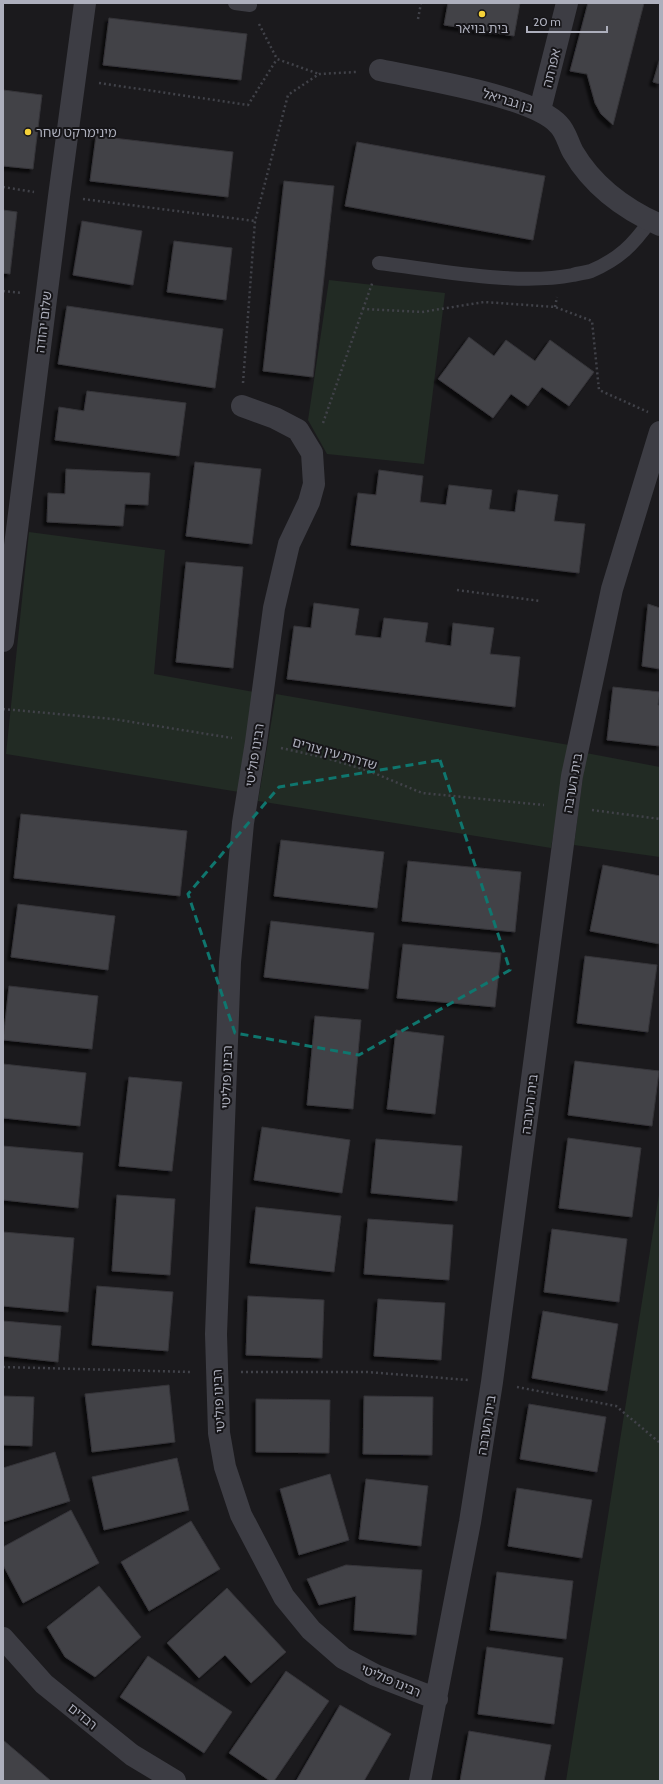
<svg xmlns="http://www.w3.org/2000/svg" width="663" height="1784" font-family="Cabin,'Noto Sans Hebrew',sans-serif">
<defs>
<filter id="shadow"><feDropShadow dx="-3.5" dy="3.5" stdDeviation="1" flood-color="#0009"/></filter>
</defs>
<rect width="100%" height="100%" fill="#1b1a1d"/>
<path fill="#222b24" d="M329,280L445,293L424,464L327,454L308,420Z
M29,532L165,550L154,674L254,692L239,792L6,754Z
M276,694L569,745L551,848L258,801Z
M586,753L660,767V857L574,845Z
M660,1188V1781H566Z"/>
<path fill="#424247" stroke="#353439" filter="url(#shadow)" d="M448,3H520L514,36L444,25Z
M588,3H644L613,125L601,114L595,103L587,74L570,71Z
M109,18L247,34L241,80L103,65Z
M660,58V84L653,82Z
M3,90L42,95L33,169L3,166Z
M96,136L233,152L228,197L90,181Z
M357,142L545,176L533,240L345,206Z
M284,181L334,186L313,377L263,371Z
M3,210L17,212L10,274L3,273Z
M82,221L142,231L133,285L73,275Z
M174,241L232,248L226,300L167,292Z
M67,306L223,329L215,388L58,364Z
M469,337L494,356L506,340L535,361L550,340L594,372L569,406L542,387L528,406L511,394L493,418L438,379Z
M87,391L186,403L179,456L55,440L59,407L84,411Z
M195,462L261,469L252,544L186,536Z
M66,469L150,473L148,505L125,504L123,526L47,522L48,493L65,494Z
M379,470L423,476L420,502L446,505L449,485L492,490L489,509L515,512L518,490L558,495L554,521L585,524L579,573L351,545L358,493L376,495Z
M186,562L243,567L233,668L176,662Z
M314,603L359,609L355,635L381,638L384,618L428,623L425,642L451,646L453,623L494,628L490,654L520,657L515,707L287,679L294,626L311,628Z
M648,604L660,608V669L642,666Z
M613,687L660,692L658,705H660V746L607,740Z
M21,814L187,831L180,896L14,878Z
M281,840L384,852L377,908L274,896Z
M408,861L521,872L515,932L402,921Z
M603,865L660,876V944L590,931Z
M18,904L115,916L108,970L11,957Z
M271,921L374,933L368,989L264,977Z
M403,944L501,953L495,1007L397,998Z
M585,956L657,965L648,1032L577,1023Z
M9,986L98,996L92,1049L3,1040Z
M315,1016L361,1020L353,1109L307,1105Z
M396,1030L444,1036L435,1114L387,1109Z
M575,1061L659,1071L652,1126L568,1115Z
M3,1064L86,1073L80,1126L3,1118Z
M129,1077L182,1082L172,1171L119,1166Z
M262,1127L350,1140L342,1193L254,1180Z
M568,1138L641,1148L632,1217L559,1208Z
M376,1139L462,1146L457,1201L371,1193Z
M3,1146L83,1153L78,1208L3,1200Z
M117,1195L175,1199L170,1275L112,1271Z
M256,1207L341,1216L334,1272L250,1263Z
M368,1219L453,1225L449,1280L364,1274Z
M552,1229L627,1239L619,1302L544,1292Z
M3,1232L74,1238L68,1312L3,1306Z
M97,1286L173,1292L168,1351L92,1345Z
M248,1296L324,1300L322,1358L246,1355Z
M378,1299L445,1303L441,1360L374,1356Z
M543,1311L618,1324L607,1391L532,1378Z
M3,1321L61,1326L58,1362L3,1356Z
M169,1385L175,1442L92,1452L85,1394Z
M3,1396L34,1397L32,1446L3,1445Z
M364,1396L433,1397L432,1455L363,1454Z
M256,1399L330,1400L329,1453L256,1452Z
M529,1404L606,1417L597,1472L520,1459Z
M55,1452L70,1501L3,1522V1468Z
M177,1458L189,1510L104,1530L92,1477Z
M330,1474L349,1540L299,1555L280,1489Z
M366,1479L428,1486L421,1546L359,1539Z
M517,1488L592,1500L582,1558L508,1546Z
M71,1510L99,1563L23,1603L3,1565V1547Z
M191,1521L220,1569L149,1611L121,1562Z
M346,1565L422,1570L416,1635L354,1630L356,1596L319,1605L307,1579Z
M497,1572L573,1581L566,1639L490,1630Z
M99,1586L141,1637L95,1677L65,1657L47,1627Z
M227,1588L286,1652L251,1683L225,1655L199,1678L167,1643Z
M487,1647L563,1658L554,1724L478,1714Z
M148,1656L232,1712L204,1753L120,1697Z
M286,1671L329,1701L274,1781H270L229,1753Z
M340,1705L391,1734L364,1781H296Z
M469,1731L551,1745L544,1781H460Z
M3,1740L23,1757L51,1781H3Z"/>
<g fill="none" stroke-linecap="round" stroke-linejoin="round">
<path stroke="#414249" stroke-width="2.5" stroke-dasharray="2 3" stroke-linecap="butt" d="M418,19L421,3
M259,24L277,59L319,74
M99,83L248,105L277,59
M3,187L34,192
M83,199L255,221
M3,291L22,293
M555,307L557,297
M363,309L373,281
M243,383L255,221L288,95L319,74L356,72
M323,423L363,309L422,312L484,302L555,307L592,321L599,390L648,412
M457,590L540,601
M3,709L113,719L232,738
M281,748L326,758L369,771L422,793L544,805
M592,810L660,819
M3,1367L192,1372
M241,1372H367L468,1380
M517,1387L616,1406L660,1443"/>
<path stroke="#3d3d44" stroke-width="14" d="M235,3L250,5
M379,263C437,270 516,286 573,275C579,273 585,273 591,271C619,259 633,245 650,221"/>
<path stroke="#3d3d44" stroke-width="22" d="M380,70C421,79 534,96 559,125C566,132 568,143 573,152C593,186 624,209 660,225
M540,110L567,3
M242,406L275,418L298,430L312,453L314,484L309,502L289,544L274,608L256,742L243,823L230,962L216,1334L219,1433L225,1467L241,1515L284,1597L311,1630L343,1658L375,1675L437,1699
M3,641L59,196L85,3
M3,1638L44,1684L132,1755L175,1781
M420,1781L470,1522L492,1382L572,776L612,589L660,432"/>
</g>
<path fill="none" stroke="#0f766e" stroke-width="3" stroke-dasharray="8 5" stroke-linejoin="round" d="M440,760L510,970L359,1055L235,1033L188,894L279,787Z"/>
<g fill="#f6d239" stroke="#161518" stroke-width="1.5">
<circle cx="482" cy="14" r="4"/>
<circle cx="28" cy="132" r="4"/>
</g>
<g text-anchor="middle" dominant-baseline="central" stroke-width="4" stroke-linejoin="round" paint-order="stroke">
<g font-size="13" fill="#adafbc" stroke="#161518">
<text x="482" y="28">בית בויאר</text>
<text x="36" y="132" text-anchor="start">מינימרקט שחר</text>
</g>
<g font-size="13" fill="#adafbc" stroke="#161518">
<text transform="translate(551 68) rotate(-76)">אפרתה</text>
<text transform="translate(508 100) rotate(17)">בן גבריאל</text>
<text transform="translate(43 322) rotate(-83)">שלום יהודה</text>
<text transform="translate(335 753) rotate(16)">שדרות עין צורים</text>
<text transform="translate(254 755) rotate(-81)">רבינו פוליטי</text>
<text transform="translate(572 783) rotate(-80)">בית הערבה</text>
<text transform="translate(226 1077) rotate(-88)">רבינו פוליטי</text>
<text transform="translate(529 1104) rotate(-83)">בית הערבה</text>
<text transform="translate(218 1401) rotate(-93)">רבינו פוליטי</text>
<text transform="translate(486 1425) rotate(-81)">בית הערבה</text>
<text transform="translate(391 1680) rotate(23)">רבינו פוליטי</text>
<text transform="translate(83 1716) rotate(39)">רבדים</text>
</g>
</g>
<rect width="663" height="1784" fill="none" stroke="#adafbc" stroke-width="8"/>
<path d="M527 26v6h80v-6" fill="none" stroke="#adafbc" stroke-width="2"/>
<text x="533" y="26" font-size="12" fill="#adafbc" stroke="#161518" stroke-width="3" paint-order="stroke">20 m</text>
</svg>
